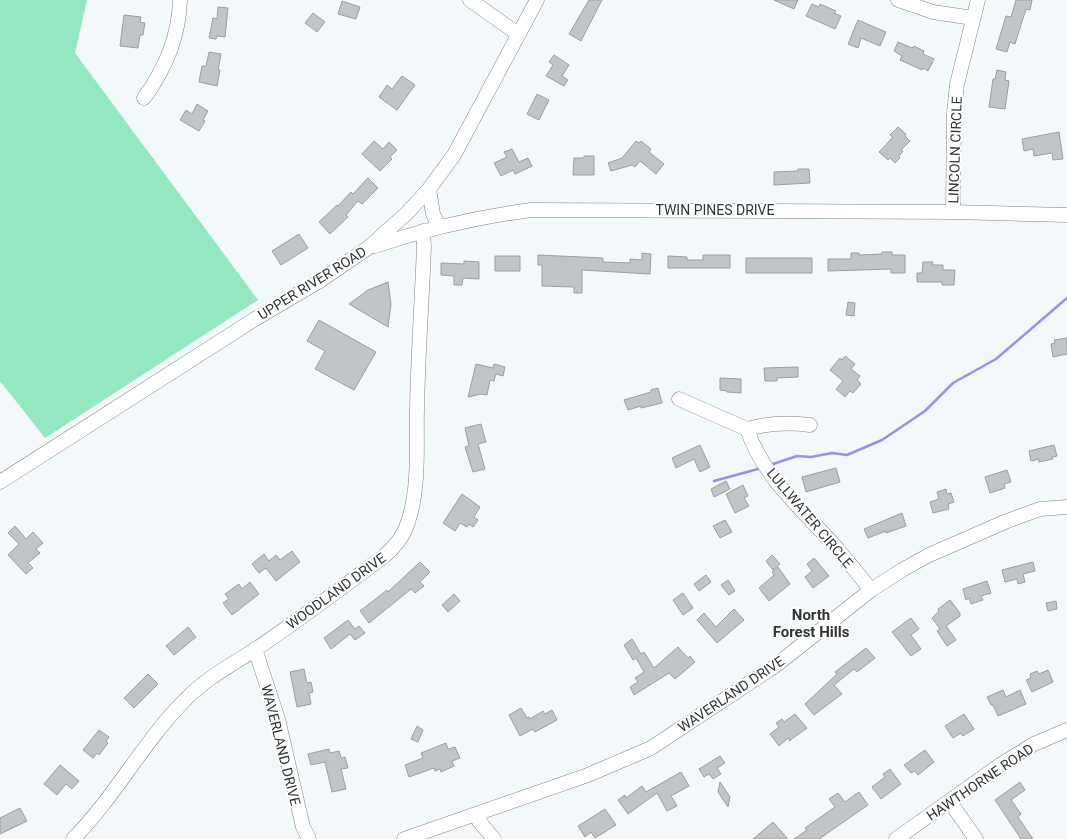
<svg xmlns="http://www.w3.org/2000/svg" width="1067" height="839" font-family="Roboto,sans-serif">
<rect width="100%" height="100%" fill="#f3f8fb"/>
<path fill="#93e8bf" d="M0,0H87L75,53L258,300L45,438L0,381Z"/>
<g fill="none" stroke-linecap="round" stroke-linejoin="round">
<path stroke="#9f8de7" stroke-width="2.5" d="M773,464L797,456L811,457L832,453L847,455L882,440L925,411L953,383L996,359L1067,298
M714,481L758,469"/>
</g>
<path fill="#c1c4c8" stroke="#9b9ea2" d="M589,0H602L581,41L569,34Z
M774,0H798L794,9Z
M1016,0H1032L1030,10L1026,9L1015,44L1010,42L1007,52L996,49L1006,16L1011,17Z
M342,1L360,7L356,19L338,14Z
M812,4L819,7L820,4L836,11L834,13L841,16L835,29L806,16Z
M218,7L228,8L225,37L217,36L216,39L209,38L213,18L217,19Z
M313,13L325,22L317,32L305,23Z
M124,15L141,17L140,22L145,23L143,35H140L138,48L120,46Z
M858,20L886,32L880,46L861,38L858,48L848,44Z
M898,42L912,48L914,46L924,51L923,54L934,59L928,71L923,68L922,70L900,60L902,56L894,51Z
M209,52L221,54L218,70H220L217,86L199,82L202,66H206Z
M554,55L569,65L562,76L568,80L564,86L546,76L553,65L549,62Z
M997,70L1006,72L1005,80L1009,81L1005,109L989,107L993,79H995Z
M402,76L415,85L397,110L379,97L387,85L392,89Z
M537,94L549,100L539,120L527,114Z
M197,104L208,111L203,120L205,121L199,131L180,120L186,110L192,114Z
M898,127L906,134L905,136L910,141L901,150L903,151L899,156L900,158L895,163L890,158L888,160L879,152L893,137L890,135Z
M1059,132L1063,159L1053,160L1052,153L1034,156L1033,149L1024,151L1022,139Z
M374,141L383,149L389,142L397,150L390,157L392,159L380,171L362,154Z
M636,141L639,143L641,141L651,149L649,152L664,164L656,174L640,161L635,167L632,165L611,171L608,163L622,158Z
M512,149L519,162L528,158L532,166L515,174L513,170L501,176L494,163L507,157L504,152Z
M584,156H594V175H573L574,158H584Z
M798,169H809L810,183L774,185V172L798,171Z
M368,178L378,188L362,204L358,201L346,215L348,217L330,234L319,222L337,205L338,206L351,192L353,194Z
M299,234L308,248L281,265L272,251Z
M882,252H892V255H905V273H891V269L828,271V259H851V253H859V255L882,254Z
M642,253L651,254L650,274L582,270V293H574V287L542,286V265H538V255L603,258V262L630,263V259L642,260Z
M703,255H730V268H668V256L687,257V260H703Z
M495,256H520V271H495Z
M746,258H812V273H746Z
M464,261L479,262V279L463,278L462,285H454V276L441,275V263L464,264Z
M923,262H933L932,265H943V270H955L954,285H942V282H917V273H922Z
M388,282L391,304L388,327L349,304L368,290Z
M848,302L855,303L854,316L846,315Z
M319,320L376,352L354,390L315,369L325,351L307,341Z
M1067,338V354L1053,357L1051,344L1055,343L1054,340Z
M845,356L855,364L851,369L860,376L857,380L861,384L853,393L850,391L845,397L836,389L843,381L830,370L840,358L842,360Z
M476,364L493,368L494,364L505,367L503,376L496,374L494,381L490,380L487,395L481,394L468,397Z
M798,367V377L777,378V381H765L764,368Z
M720,378L741,379V393L727,392V391L720,390Z
M658,388L662,403L641,408V406L628,410L624,400L651,392V390Z
M481,424L486,442L478,444L485,469L473,472L465,447L469,446L465,428Z
M700,445L710,467L700,472L694,459L676,468L672,458Z
M1054,445L1057,456L1052,457L1053,459L1039,462V459L1031,461L1029,451Z
M836,468L840,482L806,492L802,477Z
M1007,470L1011,482L1004,484L1005,488L990,493L985,477Z
M726,481L730,489L714,497L711,489Z
M743,485L748,496L744,498L749,506L735,513L726,494Z
M946,489L947,494L951,493L954,502L948,504L949,509L933,513L930,502L939,499L937,492Z
M462,494L480,507L474,517L478,520L473,527L469,524L467,527L460,523L455,531L443,523Z
M902,513L906,526L886,533V531L868,538L864,529Z
M725,520L732,532L720,538L713,526Z
M15,526L26,539L33,532L43,543L36,549L40,553L28,563L33,568L26,574L8,555L19,544L8,533Z
M292,551L300,562L276,581L266,568L259,573L252,564L264,554L269,561L276,555L280,560Z
M772,555L780,564L773,570L766,561Z
M814,558L829,576L813,588L805,577L812,571L807,564Z
M420,562L430,572L420,582L424,586L415,593L411,589L369,623L360,611L387,590L388,592Z
M1033,562L1035,571L1023,574L1025,582L1018,584L1017,579L1005,582L1002,570Z
M778,567L790,584L769,601L759,588L774,575L772,572Z
M706,575L711,582L699,591L694,584Z
M728,580L735,591L729,595L721,585Z
M987,581L991,593L981,596L983,600L971,604L969,598L966,600L963,589Z
M250,582L259,594L232,615L223,603L229,599L225,594L239,584L242,589Z
M683,593L693,608L683,615L673,600Z
M454,594L460,601L448,612L442,605Z
M950,600L960,613V616L946,626L956,640L947,646L937,631L940,629L932,618L939,611L938,609Z
M1056,601L1057,609L1048,611L1046,603Z
M734,609L744,620L717,643L697,620L704,613L716,627Z
M911,618L919,629L911,635L921,649L911,656L892,632Z
M348,620L355,629L359,626L365,633L355,640L350,634L331,649L324,638Z
M188,627L196,637L174,655L166,646Z
M632,639L641,654L644,652L654,668L678,647L688,658L690,656L695,662L675,679L669,673L634,695L630,687L638,682L635,678L644,672L636,658L633,660L624,645Z
M866,648L875,658L857,672L854,669L834,685L842,694L814,715L805,704L837,674L835,672Z
M304,669L307,683L311,682L313,692L309,693L311,704L297,707L290,672Z
M1048,670L1053,682L1032,692L1026,680L1031,678L1030,674L1037,671L1039,674Z
M148,674L158,684L134,708L124,698Z
M1003,690L1006,697L1020,690L1026,704L998,716L993,705H991L987,697Z
M521,708L527,718L529,717L530,719L543,711L545,714L552,710L557,720L535,732L533,729L520,736L509,715Z
M795,714L807,728L793,738L790,741L788,738L779,746L770,734L779,727L776,723L782,719L784,722Z
M964,714L974,729L963,736L961,733L953,738L945,726Z
M417,726L423,730L418,742L411,739Z
M99,730L109,737L106,741L108,743L99,755L97,753L93,758L83,750Z
M446,743L448,749L455,747L460,758L452,761L454,766L441,772L440,769L435,771L434,768L409,777L405,765L423,758L421,753Z
M329,749L330,753L339,751L341,758L345,757L348,768L341,769L346,789L332,792L325,762L311,765L308,754Z
M925,750L934,762L918,775L915,771L911,773L904,765Z
M720,756L725,763L717,768L721,774L713,779L709,774L704,777L699,769Z
M60,765L79,781L72,789L66,784L57,795L44,784Z
M890,769L901,784L881,799L872,787L885,777L883,774Z
M681,772L689,786L671,796L677,806L667,811L657,793L628,814L618,800L625,795L626,798L642,786L646,792Z
M720,782L730,797L728,807L718,792Z
M1020,782L1025,790L1011,800L1021,814L1018,817L1033,839H1021L995,800Z
M859,792L868,805L819,839H794L807,830L805,828L835,807L829,799L838,793L845,802Z
M20,808L27,821L0,834V818Z
M605,809L616,825L595,838L591,832L585,837L578,826Z
M773,822L788,839H753Z"/>
<g fill="none" stroke-linecap="round" stroke-linejoin="round">
<g stroke="#7d8284" stroke-width="15">
<path id="minor" d="M470,0L518,34
M898,0L933,12L973,18
M144,98C166,68 179,37 180,0
M429,189L433,214L439,227
M953,212L954,113L957,84L978,0
M375,246C426,229 477,217 531,210L953,212L1067,215
M679,399L747,429C763,477 801,508 834,545C847,560 859,575 871,590
M747,429C769,423 788,422 810,425
M0,482L255,319L318,282L368,248L407,213L429,189L454,155L537,0
M255,649L278,719L303,827L309,839
M950,802L976,839
M476,814L479,821L494,839
M73,839C115,797 143,742 185,700C205,679 231,665 256,649C299,620 340,589 382,558C394,548 404,537 408,522C420,486 416,446 417,409C418,354 422,300 424,246L423,231
M404,839L588,775L651,748L775,666L871,590L902,570L929,555L1007,521L1040,509L1067,507
M896,839L1000,765L1034,744L1067,730"/>
</g>
<use href="#minor" stroke="#fff" stroke-width="14"/>
</g>
<g text-anchor="middle" dominant-baseline="central" stroke-width="4" stroke-linejoin="round" paint-order="stroke">
<g font-size="14" fill="#313434" stroke="#fff">
<text transform="translate(955 150) rotate(-88)">LINCOLN CIRCLE</text>
<text x="715" y="210">TWIN PINES DRIVE</text>
<text transform="translate(312 283) rotate(-32)">UPPER RIVER ROAD</text>
<text transform="translate(810 518) rotate(50)">LULLWATER CIRCLE</text>
<text transform="translate(336 591) rotate(-36)">WOODLAND DRIVE</text>
<text transform="translate(731 694) rotate(-34)">WAVERLAND DRIVE</text>
<text transform="translate(281 745) rotate(76)">WAVERLAND DRIVE</text>
<text transform="translate(980 782) rotate(-34)">HAWTHORNE ROAD</text>
</g>
<g font-size="15" font-weight="bold" fill="#313434" stroke="#fff">
<text x="811" y="615">North<tspan x="811" dy="17">Forest Hills</tspan></text>
</g>
</g>
</svg>
